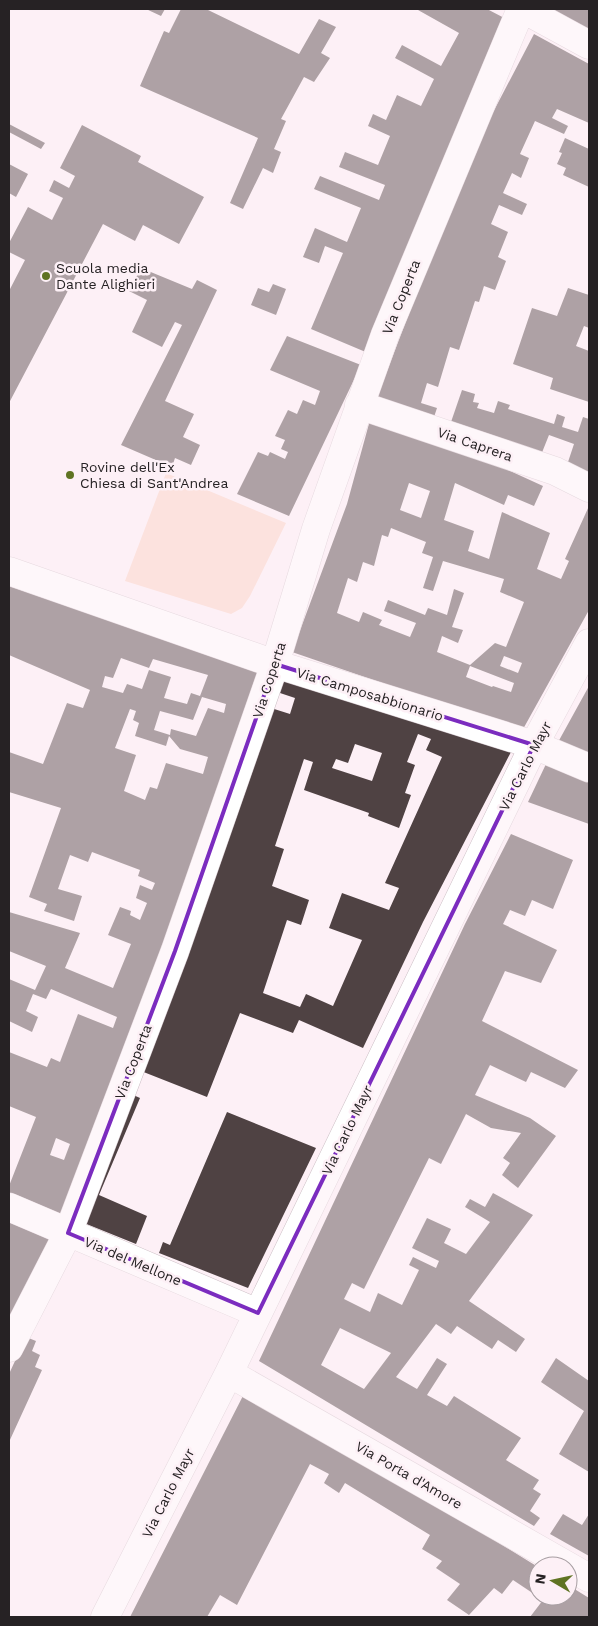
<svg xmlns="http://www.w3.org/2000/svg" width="598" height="1626" font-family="'Work Sans',sans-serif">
<rect width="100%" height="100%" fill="#fdf0f6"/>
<path fill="#fad0c1" d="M166,473L286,523L250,596L242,608L231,614L125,581Z"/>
<path fill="#4f4243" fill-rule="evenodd" d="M146,9H165L161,16Z
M181,9H206L299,54L319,19L336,27L321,53L330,58L314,82L304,77L281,119L286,121L274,149L281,152L273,173L263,168L243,209L230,203L258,138L140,86L164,31L169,33Z
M419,9H487L512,22L368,353L311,329L343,253L325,246L319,263L303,257L315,228L347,242L361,208L314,189L320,176L379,200L385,185L339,167L345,152L378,165L390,136L368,126L373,114L386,120L397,95L421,106L434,79L395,58L402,45L441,66L459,33L418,10Z
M548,9H589V31Z
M534,34L589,64V123L557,109L552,118L568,126L564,134L535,121L520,154L529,158L521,178L512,173L503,193L527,204L522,215L499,205L491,224L508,232L498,257L506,261L495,290L484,286L479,302L475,301L459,350L450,347L438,387L427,383L421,403L437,408L434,417L376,400L421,282L489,120Z
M9,124L45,143L41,149L9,132Z
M82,125L141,156L138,162L204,197L179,244L143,225L135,241L103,224L9,403V291L25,260L9,252V243L28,207L52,220L63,198L49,191L54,180L69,188L75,176L60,168Z
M565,138L589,149V187L563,175L566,168L557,164L562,153L559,152Z
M9,164L28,174L16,197L9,193Z
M141,268L192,289L197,280L217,290L165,401L194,414L183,437L200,445L191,465L175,458L172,467L121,445L182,325L175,322L162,347L132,332L147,300L129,291Z
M273,284L286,289L276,315L251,305L258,288L269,292Z
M568,288L589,295V328L584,326L576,346L589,351V402L550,389L553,378L513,364L532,308L557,316Z
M287,336L361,365L289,516L237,494L258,452L268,456L270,452L285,459L288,452L281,449L285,440L275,436L288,410L297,414L303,400L315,405L320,391L270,370Z
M462,390L475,394L473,402L479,403L477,408L494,413L498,401L510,405L508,409L554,424L557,414L565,417L562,427L578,432L583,417L589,419V476L567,465L574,444L549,435L541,455L451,422Z
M370,420L462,449L543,486L534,506L508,495L504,505L455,483L444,520L474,531L468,551L489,559L502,512L550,533L537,569L561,579L569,561L565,559L589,506V610L522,731L292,652L347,504ZM409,483L430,491L421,518L400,510ZM391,528L426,542L422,553L433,557L423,588L433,591L443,561L504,579L500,592L524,602L506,647L495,643L470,665L437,652L442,636L458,643L463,630L452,627L464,593L454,589L447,615L428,608L425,615L388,600L384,611L416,623L410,637L379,625L382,620L363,612L359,622L337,613L348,578L357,582L363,562L374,566L382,535L388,537ZM504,656L522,663L518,673L500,666ZM470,666L514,683L511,692L493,686L492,687L466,677Z
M9,586L88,613L267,666L64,1220L9,1197V1186L36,1117L9,1106V1052L47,1067L51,1058L60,1062L78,1014L113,1028L117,1017L51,989L46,999L33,994L26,1011L38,1017L32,1032L9,1021V979L35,990L46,966L9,951V912L80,933L65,968L113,988L131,944L108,935L120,907L131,911L130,915L140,920L147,903L136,898L140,885L152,890L155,883L138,876L140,870L92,852L88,862L70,855L58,889L82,896L74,921L44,911L47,904L29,897L61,808L9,792V752L43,764L67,703L83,708L90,690L9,655ZM121,658L149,668L153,659L208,675L200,696L191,693L187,704L164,698L171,677L149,670L142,689L127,684L123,693L102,687L105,676L113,678ZM202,697L226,704L224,713L208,708L196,736L171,729L170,735L154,730L160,711L193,720ZM130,709L136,711L133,720L139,723L135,736L166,746L169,736L180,749L208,757L203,774L166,763L157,789L150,787L145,800L124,791L136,755L115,748ZM56,1138L70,1144L64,1160L50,1155Z
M285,670L512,750L423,922L363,1048L299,1020L293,1033L240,1013L207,1097L141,1071L271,708L290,714L295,698L277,692ZM418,734L431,739L426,750L442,757L385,883L399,888L389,910L342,893L329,928L362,940L333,1006L306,994L300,1007L263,993L287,920L301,925L309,900L272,886L284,849L275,846L304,759L313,762L304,790L369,813L368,816L399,828L411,795L405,793L415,765L407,762ZM355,744L382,753L372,781L332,768L336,759L348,763Z
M589,686V756L557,744Z
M546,764L589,780V824L528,802Z
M511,834L573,860L553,909L532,900L525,916L510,910L503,924L557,950L541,983L505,971L482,1021L578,1070L565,1088L531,1072L526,1082L490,1065L475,1095L530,1118L556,1136L518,1188L502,1175L510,1163L503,1158L521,1133L491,1128L466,1114L441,1164L429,1158L364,1289L352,1283L344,1299L370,1312L378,1293L402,1305L419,1270L409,1265L413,1257L436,1268L439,1261L412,1248L427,1218L451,1229L444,1243L466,1254L490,1222L465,1207L470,1199L485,1207L493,1193L533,1215L469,1301L525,1339L516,1352L498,1340L492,1349L457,1326L451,1334L436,1324L396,1377L417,1389L437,1358L447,1364L427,1395L447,1406L454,1396L521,1438L506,1460L539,1480L533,1489L541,1494L530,1511L540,1518L534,1526L259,1361L465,924ZM340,1328L391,1353L364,1389L321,1365Z
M131,1094L140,1098L99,1195L147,1216L136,1244L79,1221Z
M227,1112L316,1148L248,1288L159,1253L163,1242L170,1245Z
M9,1214L54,1233L9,1331Z
M26,1337L36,1341L32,1351L40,1355L35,1367L42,1370L9,1442V1374Z
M556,1358L589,1381V1472L559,1454L584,1411L541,1382Z
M247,1388L538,1567V1596H568V1585L589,1598V1617H530L543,1600L513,1580L502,1594L494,1588L469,1615L447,1600L460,1584L436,1568L442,1561L422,1549L430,1535L345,1483L339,1493L324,1483L329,1474L310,1464L237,1605L220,1595L207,1617H130Z
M563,1514L582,1525L589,1514V1556L550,1534Z"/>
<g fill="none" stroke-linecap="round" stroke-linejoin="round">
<g stroke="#ccbfc5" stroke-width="29">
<path id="minor" d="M523,9L589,45
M359,405L555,471L589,488
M9,571L275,664L534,745L589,768
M9,1207L258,1313
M9,1348L68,1233L175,951L275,664L316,529L385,335L521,9
M229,1373L589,1578
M105,1617L229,1373L534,745L589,643"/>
</g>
<use href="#minor" stroke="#fff" stroke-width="28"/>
</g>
<path d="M0 0H598V1626H0ZM275,664L534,745L258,1313L68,1233L175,951Z" fill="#fdf0f6" fill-opacity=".55" fill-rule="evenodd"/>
<path fill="none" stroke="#7b2cbf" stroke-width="4" stroke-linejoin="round" d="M275,664L534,745L258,1313L68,1233L175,951Z"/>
<g fill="#5f7322" stroke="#fdf0f6" stroke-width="2">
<circle cx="46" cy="276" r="5"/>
<circle cx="70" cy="475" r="5"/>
</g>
<g text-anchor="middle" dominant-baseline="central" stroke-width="5" stroke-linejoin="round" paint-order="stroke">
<g font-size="14" fill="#262224" stroke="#fdf0f6" text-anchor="start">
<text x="56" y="268">Scuola media<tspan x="56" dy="16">Dante Alighieri</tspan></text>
<text x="80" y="467">Rovine dell'Ex<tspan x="80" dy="16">Chiesa di Sant'Andrea</tspan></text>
</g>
<g font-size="14" fill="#262224" stroke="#fdf0f6">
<text transform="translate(401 297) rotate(-68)">Via Coperta</text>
<text transform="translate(475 444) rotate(19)">Via Caprera</text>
<text transform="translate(269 680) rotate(-72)">Via Coperta</text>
<text transform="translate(370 694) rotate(17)">Via Camposabbionario</text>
<text transform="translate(525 766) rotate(-63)">Via Carlo Mayr</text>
<text transform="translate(133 1062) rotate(-69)">Via Coperta</text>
<text transform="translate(347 1130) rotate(-64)">Via Carlo Mayr</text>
<text transform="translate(133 1261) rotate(23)">Via del Mellone</text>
<text transform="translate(409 1475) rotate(30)">Via Porta d'Amore</text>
<text transform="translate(168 1493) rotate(-63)">Via Carlo Mayr</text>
</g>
</g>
<rect width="598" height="1626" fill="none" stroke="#262224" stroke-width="20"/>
<g transform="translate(553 1581) rotate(279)"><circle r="24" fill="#fdf0f6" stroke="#a79ea2"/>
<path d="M0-4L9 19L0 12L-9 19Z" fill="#5f7322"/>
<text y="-8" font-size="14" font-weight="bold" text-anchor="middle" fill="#262224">N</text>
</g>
</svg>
